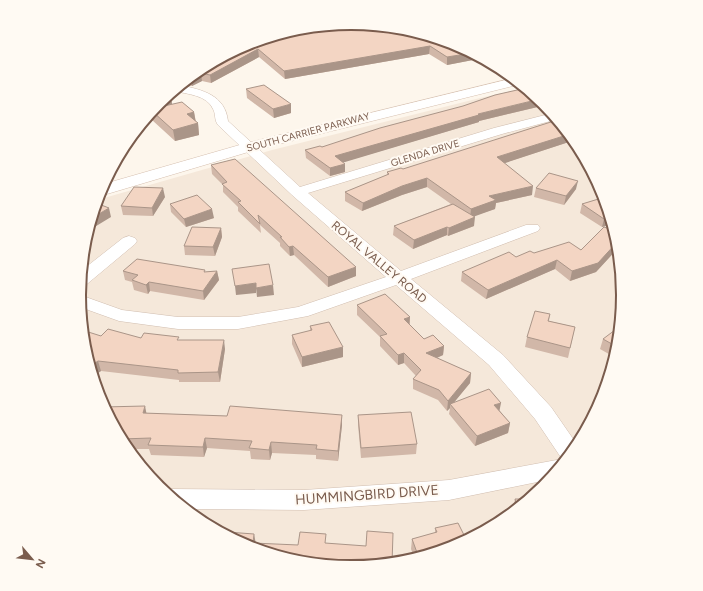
<svg xmlns="http://www.w3.org/2000/svg" width="703" height="591" font-family="Figtree,sans-serif">
<rect width="100%" height="100%" fill="#fdf6ec"/>
<path fill="#f5e8da" d="M527,88L544,103L578,144L603,191L619,243L624,296L619,349L603,400L578,447L544,488L503,522L456,547L404,563L351,568L247,547L200,522L159,488L125,447L100,400L84,348L79,295L84,242L97,200L272,150L484,97Z"/>
<g fill="none" stroke-linecap="round" stroke-linejoin="round">
<g stroke="#d1beb0" stroke-width="1">
<path id="street" d="M180,85C203,90 225,95 228,121L300,187L494,128L553,113L558,119L502,134L308,193L401,271L526,225H538L540,228L538,231L411,279L503,355L551,407L578,446L552,479L449,500L304,510L184,509L163,492L171,489L304,490L449,480L562,459L535,419L489,365L396,285L308,316L238,329H178L119,321L80,307V295L122,310L178,317H238L298,307L386,277L292,195L218,125C214,120 216,114 213,109C207,95 187,94 174,91Z
M129,236L135,238L137,241L135,244L87,284L80,285L81,271L123,238Z"/>
</g>
<g stroke="#d6c0b0" stroke-width="1">
<path id="secondary" d="M514,78L521,84L255,150L107,194L99,195L104,184L243,144Z"/>
</g>
<use href="#street" fill="#fff" fill-rule="evenodd"/>
<use href="#secondary" fill="#fff" fill-rule="evenodd"/>
</g>
<path fill="#d1b7a8" d="M352,23L456,44L478,56V59L447,65L429,54L285,79L259,57L211,83L202,81L192,86L181,84L200,69L272,38L341,26L272,36Z
M246,89L291,113L274,118L247,98Z
M178,93L171,97L172,104L194,112L196,122L198,123L199,135L175,141L152,120L151,115L149,117L148,116L159,103Z
M544,103L546,105L479,121V122L343,162L345,172L330,176L306,158L305,150Z
M560,122L575,140L504,163L532,195L496,203L495,209L473,216L474,226L448,236L447,235L413,249L393,235L394,226L451,204L427,187L402,195L362,211L345,201V192L387,175V172L403,169Z
M211,165L356,276L328,287L294,255L290,256L280,246V243L260,225L261,233L238,211V207L223,192V185L212,174Z
M536,188L576,189L564,205L534,197Z
M165,197L153,216L123,215L121,206Z
M605,197L613,224L602,227L580,213L582,204Z
M170,204L214,218L186,227L171,212Z
M221,228L222,237L215,256L185,255L184,246Z
M619,243V247L596,272L570,281L555,269L486,299L461,281L462,272L534,253L581,250Z
M123,271L205,272L217,271L219,280L204,300L150,291L148,294L134,290L132,282L125,280Z
M357,305L410,317V325L424,339L444,346L443,355L437,358L471,373L470,383L454,402L500,411L510,423L508,433L475,446L449,414L450,408L447,411L438,400L413,389V379L416,376L404,363L398,365L380,346V337L357,315Z
M550,314L549,321L575,327L568,358L525,347L527,337Z
M310,326L343,357L302,367L292,344V335L310,331Z
M621,328L619,349L616,358L600,349L603,339Z
M101,336L179,340L225,349L220,382H179V380L101,371L98,373L91,371L84,348Z
M103,407L146,413L227,416L342,415V425L338,461L316,459V455L272,453L270,460L251,459L250,451L207,448L204,457L151,455L149,449H127L125,447Z
M358,415L417,444L416,454L361,458L358,425Z
M515,499H531L514,513L513,509Z
M435,528L456,547L415,560L411,549L412,539L435,533Z"/>
<path fill="#aa9588" d="M352,23H356L272,36L299,28Z
M430,46L429,54L285,79L284,71Z
M258,49L259,57L211,83L210,75Z
M472,53L478,56V59L447,65V57Z
M201,73L202,81L192,86L191,78Z
M177,88L178,93L171,97L172,104L152,111L159,103Z
M540,99L546,105L479,121V122L335,165V156L478,114Z
M291,104V113L274,118L273,109Z
M194,112L196,124L187,114Z
M151,113V115L149,117L148,116Z
M198,123L199,135L175,141L173,130Z
M570,134L575,140L496,166L497,157Z
M345,164V172L330,176V168Z
M427,178V187L402,195L362,211L363,203L402,186Z
M578,181L576,189L564,205L566,196Z
M533,186L532,195L496,203L495,209L470,218L471,209L489,196Z
M163,188L165,197L153,216L152,208Z
M109,208L111,217L88,231L92,218Z
M212,209L214,218L186,227L184,219Z
M475,217L474,226L448,236L449,228Z
M611,217L613,224L602,227L604,219Z
M447,227V235L413,249L414,240Z
M221,228L222,237L215,256L213,247Z
M618,241L619,247L596,272L570,281L572,271Z
M293,246L294,255L290,256L289,247Z
M557,260L555,269L486,299L488,290Z
M356,267V276L328,287V277Z
M217,271L219,280L204,300L203,291Z
M149,282L150,291L148,294L146,285Z
M256,283V293L236,295L235,286Z
M273,285L274,295L257,297L256,288Z
M410,317L409,326L404,319Z
M224,340L225,349L220,382L218,372Z
M444,346L443,355L425,363L426,353Z
M343,347V357L302,367V357Z
M404,353V363L398,365V355Z
M98,361L101,371L98,373L95,363Z
M471,373L470,383L452,405L450,404V408L447,411L448,401Z
M501,403L499,413L494,405Z
M145,406L147,416L143,413Z
M342,415V425L338,461V451Z
M510,423L508,433L475,446L477,436Z
M205,438L207,448L204,457L203,447Z
M271,442L272,453L270,460L269,450Z
M254,534L256,544L253,543Z"/>
<path fill="#f3d5c3" stroke="#aa9588" d="M355,23L405,28L456,44L472,53L447,57L430,46L284,71L258,49L210,75L201,73L191,78H189L200,69L247,44L266,38H272Z
M264,85L291,104L273,109L246,89Z
M526,88L540,99L478,114L479,115L335,156L345,164L330,168L305,150L320,146L322,147L380,128L463,106L495,95Z
M169,94L171,95L162,100Z
M182,102L194,112L187,114L198,123L173,130L152,111L155,108Z
M554,121L556,122H560L570,134L497,157L533,186L489,196L496,200L471,209L427,178L402,186L363,203L345,192L389,174L387,172L401,168L403,169Z
M235,159L356,267L328,277L293,246L289,247L280,237H282L258,215L260,224L238,202L241,201L222,184L227,182L211,165Z
M549,173L578,181L566,196L536,188Z
M134,187L163,188L152,208L121,206Z
M197,195L212,209L184,219L170,204Z
M605,197L611,217L604,219L582,204Z
M96,203L109,208L92,218Z
M453,204L475,217L449,228L447,227L414,240L394,226Z
M192,227L221,228L213,247L184,246Z
M604,227L615,231L618,241L598,263L572,271L557,260L488,290L462,272L509,252L516,257L530,251L534,253L569,242L581,250Z
M137,259L205,270L204,272L217,271L203,291L149,282L146,285L132,280L138,275L123,271Z
M269,264L273,285L256,288V283L235,286L232,269Z
M385,294L410,317L404,319L424,339L433,335L444,346L426,353L471,373L448,401L439,390L413,379L421,370L404,353L398,355L380,336L387,334L357,305Z
M535,311L550,314L548,321L575,327L570,348L527,337Z
M329,322L343,347L302,357L292,335L312,330L310,326Z
M619,327L621,328L619,348L603,339Z
M108,329L141,338L144,333L179,337L177,340H224L218,372L178,373V370L98,361L95,363L88,361L84,348L82,330L101,336Z
M489,389L501,403L494,405L510,423L477,436L450,404Z
M145,406L143,413L227,416L230,406L342,415L338,451L316,449L317,445L271,442L269,450L249,448L252,441L205,438L203,447L148,445L151,438L121,439L103,407Z
M411,412L417,444L361,448L358,415Z
M515,499H531L518,510Z
M458,523L467,541L456,547L419,558L412,539L437,532L435,528Z
M367,531L393,533L392,564L351,568L298,563L247,547L226,536L227,532L254,534L253,543L298,545L300,532L326,534L325,543L366,546Z"/>
<g text-anchor="middle" dominant-baseline="central" stroke-width="4" stroke-linejoin="round" paint-order="stroke">
<g font-size="10" fill="#7a5c4d" stroke="#fffaf3">
<text transform="translate(308 132) rotate(-15)">SOUTH CARRIER PARKWAY</text>
<text transform="translate(425 153) rotate(-17)">GLENDA DRIVE</text>
</g>
<g font-size="12" fill="#7a5c4d" stroke="#fffaf3">
<text transform="translate(379 262) rotate(40)">ROYAL VALLEY ROAD</text>
</g>
<g font-size="14" fill="#7a5c4d" stroke="#fffaf3">
<text transform="translate(367 495) rotate(-4)">HUMMINGBIRD DRIVE</text>
</g>
</g>
<path d="M0 0H703V591H0ZM86 295a265 265 0 1 1 530 0a265 265 0 1 1-530 0Z" fill="#fffaf3" fill-rule="evenodd"/>
<path fill="none" stroke="#7a5c4d" stroke-width="2" d="M86 295a265 265 0 1 1 530 0a265 265 0 1 1-530 0Z"/>
<g transform="translate(32 559) rotate(118)" stroke="#fffaf3" stroke-width="3" paint-order="stroke">
<path d="M0-3L7 15L0 10L-7 15Z" fill="#7a5c4d"/>
<text y="-6" font-size="11" font-weight="bold" text-anchor="middle" fill="#7a5c4d">N</text>
</g>
</svg>
